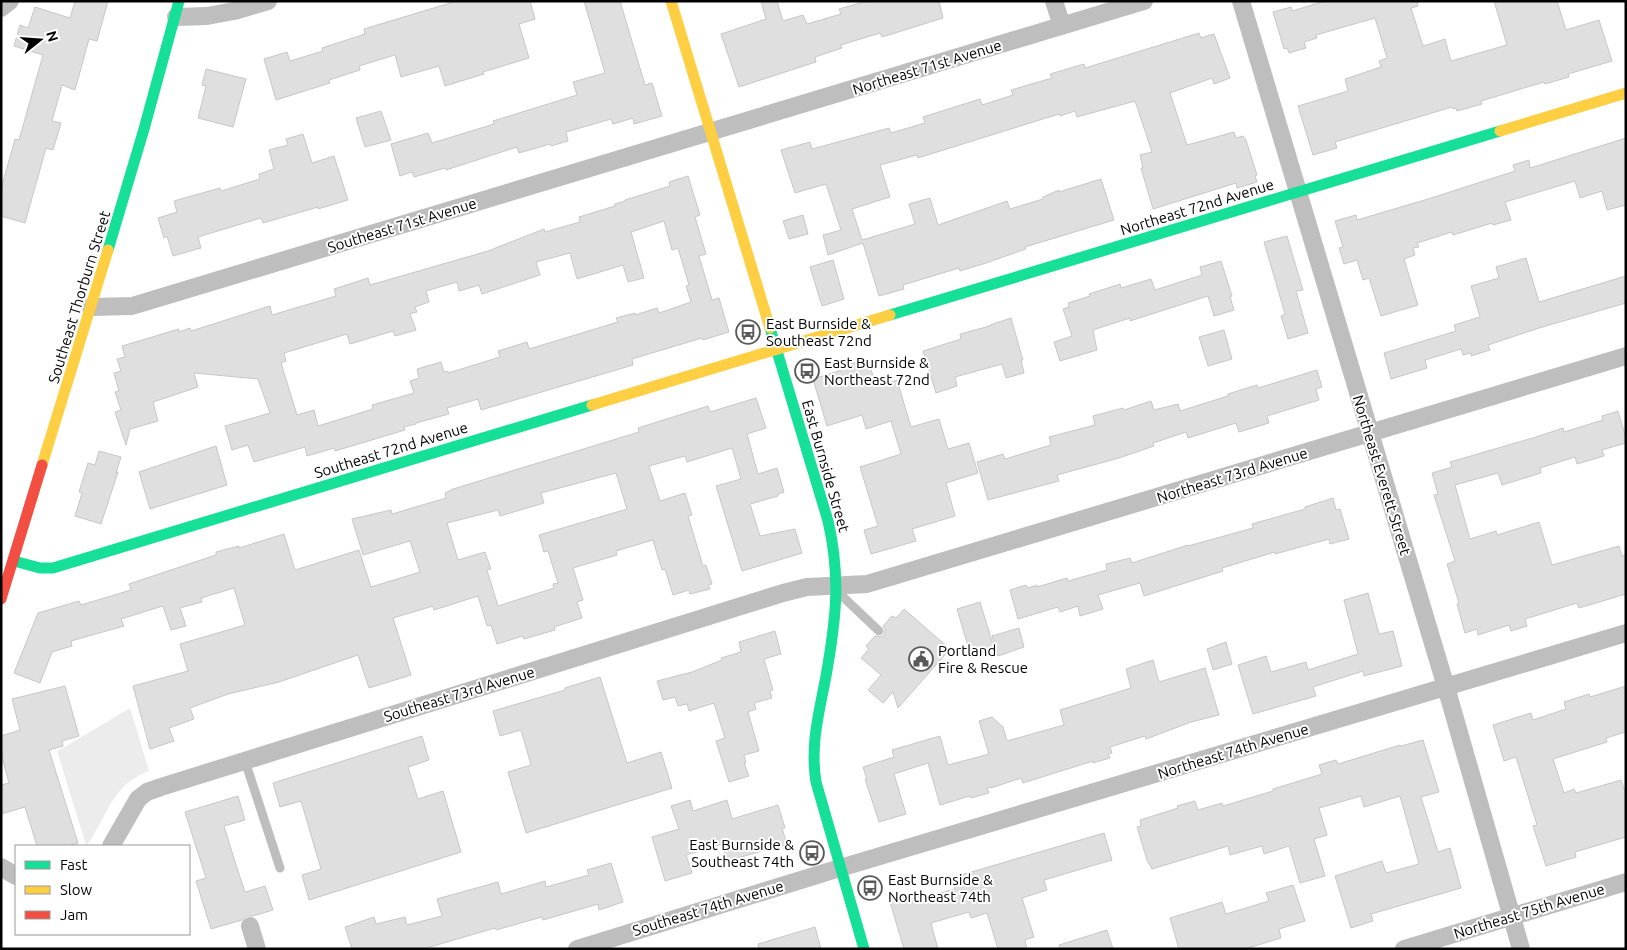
<svg xmlns="http://www.w3.org/2000/svg" width="1627" height="950" font-family="Ubuntu,sans-serif">
<rect width="100%" height="100%" fill="#fff"/>
<path fill="#ececec" d="M130,708L149,771C120,782 113,800 99,825C95,832 92,840 86,845L57,751L63,748Z"/>
<path fill="#dfdfdf" stroke="#c7c7c7" fill-rule="evenodd" d="M75,1H108L97,41L89,39L75,90L62,85L52,121L61,123L53,150L46,148L25,223L1,216V189L15,139L19,140L43,55L14,46L20,25L28,28L35,7L70,18Z
M457,1H530L535,19L519,24L529,58L483,72L484,74L445,86L439,66L401,77L395,55L359,66L360,70L329,80L330,83L276,100L264,59L287,52L290,61L323,51L322,48L365,34L364,29Z
M584,1H620L645,85L652,83L662,116L634,124L633,118L613,124L611,119L566,132L568,141L551,146L550,144L519,153L517,147L446,170L445,168L414,177L412,172L400,176L391,144L428,133L432,143L494,124L493,121L577,95L573,82L605,73Z
M761,1H777L783,21L803,15L807,24L841,14L839,9L867,1H939L943,18L882,37L880,33L841,45L842,48L815,57L816,62L739,87L721,34L766,19Z
M1325,1H1417L1418,6L1411,8L1423,46L1445,39L1451,61L1507,45L1494,1H1557L1566,30L1599,20L1612,61L1568,74L1569,77L1545,84L1544,82L1481,101L1482,104L1457,111L1456,108L1453,109L1452,107L1335,142L1337,148L1313,155L1298,106L1348,91L1345,79L1381,67L1379,61L1387,58L1375,18L1316,35L1317,38L1304,42L1306,48L1289,53L1287,48L1284,49L1273,12L1291,7L1292,11Z
M1199,33L1201,38L1214,34L1230,78L1214,84L1212,78L1170,93L1187,145L1234,132L1236,138L1243,136L1246,140L1257,175L1255,176L1257,182L1237,188L1236,183L1153,209L1141,168H1143L1140,155L1152,152L1135,101L1077,117L1075,111L1060,116L1059,114L918,158L917,155L880,165L890,197L852,209L862,240L915,224L909,204L930,198L938,225L1007,201L1010,209L1043,199V197L1059,190V192L1101,179L1114,220L1025,247L1026,249L986,263L960,271L959,268L903,285L904,289L879,296L863,243L828,255L823,235L841,230L826,184L795,193L781,150L810,142L812,149L889,128L891,133L925,123L923,117L980,99L982,105L1013,95L1011,90L1052,78L1050,74L1084,64L1085,68Z
M206,69L246,79L233,127L198,118L206,86L202,85Z
M381,111L391,140L365,147L356,118Z
M303,134L312,163L334,156L348,200L318,209V207L263,223L261,218L198,237L201,248L173,256L167,236L164,238L158,218L177,212L174,201L220,188L221,191L260,179L259,174L274,169L269,150L288,145L286,139Z
M1626,138V205L1607,210L1602,191L1580,198L1575,181L1505,202L1511,220L1493,225L1492,223L1453,235L1452,232L1417,243L1419,247L1413,248L1415,255L1404,259L1418,305L1381,316L1369,278L1363,280L1357,260L1344,264L1339,248L1343,247L1335,221L1356,215L1357,220L1428,199L1515,171L1513,165L1529,160L1530,168Z
M688,176L700,215L695,217L706,254L699,256L712,300L719,298L729,332L703,340L702,338L632,359L633,365L481,410L478,399L447,408L449,414L416,423V424L404,427L405,430L335,451L334,448L307,456L305,447L254,462L248,445L232,450L225,426L270,413L258,379L194,373L198,387L153,402L158,421L130,429L126,445L115,412L121,410L115,392L119,391L114,373L121,371L117,359L125,357L122,346L179,329V332L190,328L191,331L270,306L272,315L336,296L334,289L368,278L370,285L488,251L544,229L545,232L580,222L579,217L615,206V204L625,201V200L670,186L669,182ZM664,221L672,250L678,248L689,285L686,286L691,302L659,313L657,308L635,315V313L616,318L618,322L529,349L527,342L498,351L500,357L448,373L447,371L444,372L441,362L417,369L419,378L410,381L414,393L372,405L373,409L318,426L314,410L297,415L281,363L286,361L284,353L347,334L350,344L393,331L395,336L416,330L410,314L417,312L415,307L429,302L426,291L457,282L459,291L479,285L482,294L540,275L536,262L570,253L577,279L623,265L628,282L644,278L631,232Z
M803,215L808,234L789,239L783,221Z
M1287,236L1303,290L1296,291L1308,333L1288,339L1281,316L1285,314L1264,242Z
M1526,258L1539,302L1626,276V303L1539,328L1488,345L1490,350L1471,356V353L1463,355L1461,349L1425,360L1427,368L1391,379L1384,353L1456,331L1454,325L1480,317L1471,286L1499,278L1496,267Z
M833,260L844,299L822,306L810,267Z
M1221,261L1232,296L1230,297L1234,310L1214,316L1208,296L1130,321V318L1093,330L1097,350L1060,361L1054,342L1072,336L1063,309L1069,307L1068,303L1090,296L1089,294L1120,284L1121,288L1151,279L1155,290L1202,275L1200,267Z
M1011,318L1023,360H1021L1024,373L1006,378L1002,364L955,377L957,386L936,393L923,351L961,339L960,334L990,326V325Z
M1224,330L1232,359L1208,366L1199,337Z
M868,359L876,386L897,380L911,427L939,419L948,449L969,443L978,473L946,483L955,516L912,529L916,541L871,554L864,530L878,526L860,467L901,454L891,421L866,429L862,415L827,426L813,379L848,368L847,365Z
M1317,370L1322,387L1316,389L1319,400L1267,416L1269,423L1239,432L1236,423L1188,438L1186,432L1153,443L1154,446L1119,458L1057,475L1059,481L988,500L977,462L1003,454L1005,459L1051,445L1049,437L1095,425L1093,416L1123,408L1124,410L1151,401L1154,410L1178,404L1180,411L1228,396V394L1257,385L1258,388Z
M756,398L766,428L747,434L758,474L777,468L784,492L778,494V496L750,504L760,536L795,529L802,553L742,571L716,486L741,479L732,448L687,462L685,456L649,466L660,501L685,493L692,515L688,516L703,566L706,565L712,584L708,585L710,589L690,594L689,590L673,595L665,569L662,570L653,540L616,551L617,555L573,568L583,600L577,602L582,618L554,627L555,630L524,639L523,636L497,644L491,625L487,626L478,596L434,610L433,606L393,618L411,675L369,688L358,655L279,682L228,694L190,708L194,719L169,728L174,741L150,749L133,686L188,671L180,644L245,625L234,588L201,598L202,602L180,608L186,626L171,630L163,606L121,619L124,626L71,641L72,646L52,652L40,683L14,673L38,613L79,601L81,605L131,590L129,584L216,555V552L239,546V548L284,534L295,570L359,550L371,587L420,572L410,541L363,555L352,519L391,510L392,514L446,498L445,493L453,489L639,432L638,428L708,406L710,412ZM616,473L627,509L539,535L544,552L548,551L558,583L553,584L554,588L498,606L487,570L491,569L485,552L458,560L447,523L498,510L500,516L544,503L541,493Z
M1618,411L1626,438V443L1602,450L1604,456L1577,464L1575,457L1540,468L1541,473L1502,485L1498,473L1455,485L1470,539L1496,531L1497,535L1539,522L1552,565L1619,546L1622,556L1626,555V594L1579,608L1577,603L1525,619L1527,626L1511,631L1509,625L1478,635L1477,629L1465,633L1457,604L1459,603L1447,564L1455,561L1434,495L1438,494L1432,473L1452,467L1450,462L1536,437L1563,428L1564,432L1603,420L1602,416Z
M216,446L227,485L150,509L139,472Z
M99,451L121,457L116,473L118,472L101,524L75,516L82,493L79,492L88,463L95,465Z
M1333,498L1336,510L1340,509L1349,539L1330,544L1329,539L1275,554V552L1222,568L1223,571L1144,596L1140,583L1098,595L1103,609L1080,616L1078,606L1060,612L1058,607L1018,619L1010,590L1026,585L1028,588L1037,585V587L1067,578L1068,581L1107,570L1106,564L1130,558L1132,563L1188,545V546L1253,528L1252,524L1305,509V507Z
M1368,593L1379,634L1393,631L1402,666L1364,676L1363,671L1313,687L1316,696L1253,714L1238,665L1266,656L1271,672L1306,662L1308,670L1358,654L1344,600Z
M980,602L994,648L971,656L957,609Z
M904,609L950,649L898,708L893,692L883,703L868,690L881,675L861,658L869,649L866,646L875,636L880,637L884,635L885,630L883,626L892,616L896,618Z
M1019,628L1024,647L998,656L992,636Z
M775,631L781,654L764,659L773,690L770,691L772,698L754,703L756,709L748,712L759,751L744,755L746,763H744L749,776L729,782L716,741L725,738L714,703L689,711L687,704L678,706L675,697L663,700L657,681L692,672L722,660L721,658L741,652L739,642Z
M1226,642L1232,664L1213,670L1207,649Z
M1153,660L1159,682L1205,668L1219,715L1191,722L1146,739L1145,736L1110,747L1112,753L1108,754L1110,758L1093,763V761L1023,783L1021,778L994,787L987,788L989,793L971,798L970,796L940,805L928,763L894,774L906,814L879,822L865,779H867L863,767L894,757L892,750L940,736L948,765L989,754L979,721L992,717L1003,727L1007,741L1064,725L1060,710L1131,688L1126,669Z
M600,677L627,763L661,752L672,788L526,833L508,772L531,765L521,730L500,736L493,711L565,690V688Z
M65,686L79,736L62,741L63,746L49,750L78,843L67,846H37L25,807L1,814V785L9,783L1,753V736L20,730L12,699Z
M1626,686V732L1606,738L1607,742L1553,759L1564,793L1574,789L1576,793L1621,780L1626,794V837L1575,852L1576,857L1546,866L1533,826L1537,825L1516,757L1504,761L1493,725L1531,713L1533,720L1566,709L1564,702L1589,694L1590,697Z
M422,736L429,760L408,767L418,799L443,791L461,852L309,900L302,875L321,869L301,801L280,807L273,783Z
M1423,740L1439,792L1421,797L1438,852L1450,848L1461,888L1371,914L1373,921L1351,928L1335,876L1382,861L1386,873L1419,864L1400,796L1364,807L1361,796L1319,808L1327,835L1314,839L1325,876L1300,883L1289,846L1264,854L1262,846L1230,855L1228,846L1152,869L1147,860L1137,827L1141,826L1140,820L1178,808L1177,806L1195,801L1198,810L1222,803L1223,806L1273,791V789L1322,774L1319,765L1336,760L1338,764L1400,745L1401,746Z
M238,796L245,820L224,826L236,865L245,892L265,886L273,910L253,916H247L242,920L211,929L196,881L206,878L185,812Z
M690,800L693,811L727,800L732,819L778,805L785,828H782L787,844L727,861L722,844L686,855L692,873L665,881L652,837L679,829L671,806Z
M1104,833L1112,860L1044,880L1047,890L1022,898L1034,937L1025,940L1027,949H998L987,913L971,918L969,912L931,923L938,949H904L890,902L922,892L923,898L955,889L951,878Z
M611,863L623,902L599,910L598,904L543,920L542,917L496,930L495,928L423,949H352L345,927L374,917L376,924L405,917L407,925L442,916L437,899L498,882L501,894L545,881L546,887L589,875L587,870Z
M1293,885L1305,921L1279,929L1281,938L1245,949H1179L1170,918L1222,902L1226,914L1269,901L1266,893Z
M815,927L821,949H759L758,944Z
M1107,930L1113,949H1060L1059,945Z"/>
<g fill="none" stroke-linecap="round" stroke-linejoin="round">
<path stroke="#bebebe" stroke-width="9" d="M841,595L879,631
M245,761L280,868"/>
<path stroke="#bebebe" stroke-width="18" d="M1054,1L1062,26
M1241,1L1446,687L1521,949
M1,8L10,1
M176,17L207,16L234,11L268,1
M91,307L132,306L1144,1
M111,846L138,799L147,792L161,787L783,593L807,587L867,584L1626,356
M1,867L16,876
M250,926L257,949
M577,949L840,868L1626,633
M1404,949L1626,882"/>
<path stroke="#16e098" stroke-width="11" d="M108,250L144,129L179,1
M890,315L1500,131
M770,328L828,521C841,577 836,620 826,676C819,713 810,745 816,782L864,949
M14,561L40,568H53L592,405"/>
<path stroke="#ffcf43" stroke-width="11" d="M671,1L770,328
M1500,131L1626,93
M592,405L890,315
M42,465L108,250"/>
<path stroke="#f24e42" stroke-width="11" d="M1,599L42,465"/>
</g>
<defs>
<g id="bus-ring" transform="scale(1.25)"><circle r="9.5" fill="#fff" stroke="#595959" stroke-width="1.5"/><path d="M-5-6H5V4H4V6H2V4H-2V6H-4V4H-5ZM-3.5-4V0h7V-4ZM-3.5 1.2v1.5H-2V1.2ZM2 1.2v1.5H3.5V1.2Z" fill="#595959"/></g>
<g id="civic-ring" transform="scale(1.25)"><circle r="9.5" fill="#fff" stroke="#595959" stroke-width="1.5"/><path d="M-.6-6.5H3V-4.5H.6V-3L4-1V1h2V6H-6V1h2V-1L-.6-3ZM-1.2 2.5V6h2.4V2.5Z" fill="#595959"/></g>
</defs>
<g fill-rule="evenodd">
<use href="#bus-ring" x="748" y="332"/>
<use href="#bus-ring" x="807" y="371"/>
<use href="#civic-ring" x="921" y="659"/>
<use href="#bus-ring" x="812" y="853"/>
<use href="#bus-ring" x="870" y="888"/>
</g>
<g text-anchor="middle" dominant-baseline="central" stroke-width="4" stroke-linejoin="round" paint-order="stroke">
<g font-size="15" fill="#000" stroke="#fff">
<text transform="translate(927 67) rotate(-17)">Northeast 71st Avenue</text>
<text transform="translate(1197 207) rotate(-17)">Northeast 72nd Avenue</text>
<text transform="translate(402 225) rotate(-17)">Southeast 71st Avenue</text>
<text transform="translate(79 297) rotate(-73)">Southeast Thorburn Street</text>
<text transform="translate(391 450) rotate(-17)">Southeast 72nd Avenue</text>
<text transform="translate(826 466) rotate(74)">East Burnside Street</text>
<text transform="translate(1232 475) rotate(-17)">Northeast 73rd Avenue</text>
<text transform="translate(1382 475) rotate(73)">Northeast Everett Street</text>
<text transform="translate(459 694) rotate(-17)">Southeast 73rd Avenue</text>
<text transform="translate(1233 751) rotate(-17)">Northeast 74th Avenue</text>
<text transform="translate(708 908) rotate(-17)">Southeast 74th Avenue</text>
<text transform="translate(1529 911) rotate(-17)">Northeast 75th Avenue</text>
</g>
<g font-size="15" fill="#000" stroke="#fff" text-anchor="start">
<text x="766" y="323">East Burnside &amp;<tspan x="766" dy="17">Southeast 72nd</tspan></text>
<text x="824" y="362">East Burnside &amp;<tspan x="824" dy="17">Northeast 72nd</tspan></text>
<text x="938" y="650">Portland<tspan x="938" dy="17">Fire &amp; Rescue</tspan></text>
<text x="794" y="844" text-anchor="end">East Burnside &amp;<tspan x="794" dy="17">Southeast 74th</tspan></text>
<text x="888" y="879">East Burnside &amp;<tspan x="888" dy="17">Northeast 74th</tspan></text>
</g>
</g>
<rect width="1627" height="950" fill="none" stroke="#000000" stroke-width="5"/>
<rect x="15" y="845" width="175" height="90" fill="#ffffff" stroke="#999999"/>
<rect x="25" y="861" width="25" height="8" fill="#16e098" stroke="#999999"/>
<text x="60" y="870" font-size="15" fill="#000000">Fast</text>
<rect x="25" y="886" width="25" height="8" fill="#ffcf43" stroke="#999999"/>
<text x="60" y="895" font-size="15" fill="#000000">Slow</text>
<rect x="25" y="911" width="25" height="8" fill="#f24e42" stroke="#999999"/>
<text x="60" y="920" font-size="15" fill="#000000">Jam</text>
<g transform="translate(40 40) rotate(73)" stroke="#ffffff" stroke-width="4" paint-order="stroke">
<path d="M0-4L9 19L0 12L-9 19Z" fill="#000000"/>
<text y="-8" font-size="14" font-weight="bold" text-anchor="middle" fill="#000000">N</text>
</g>
</svg>
